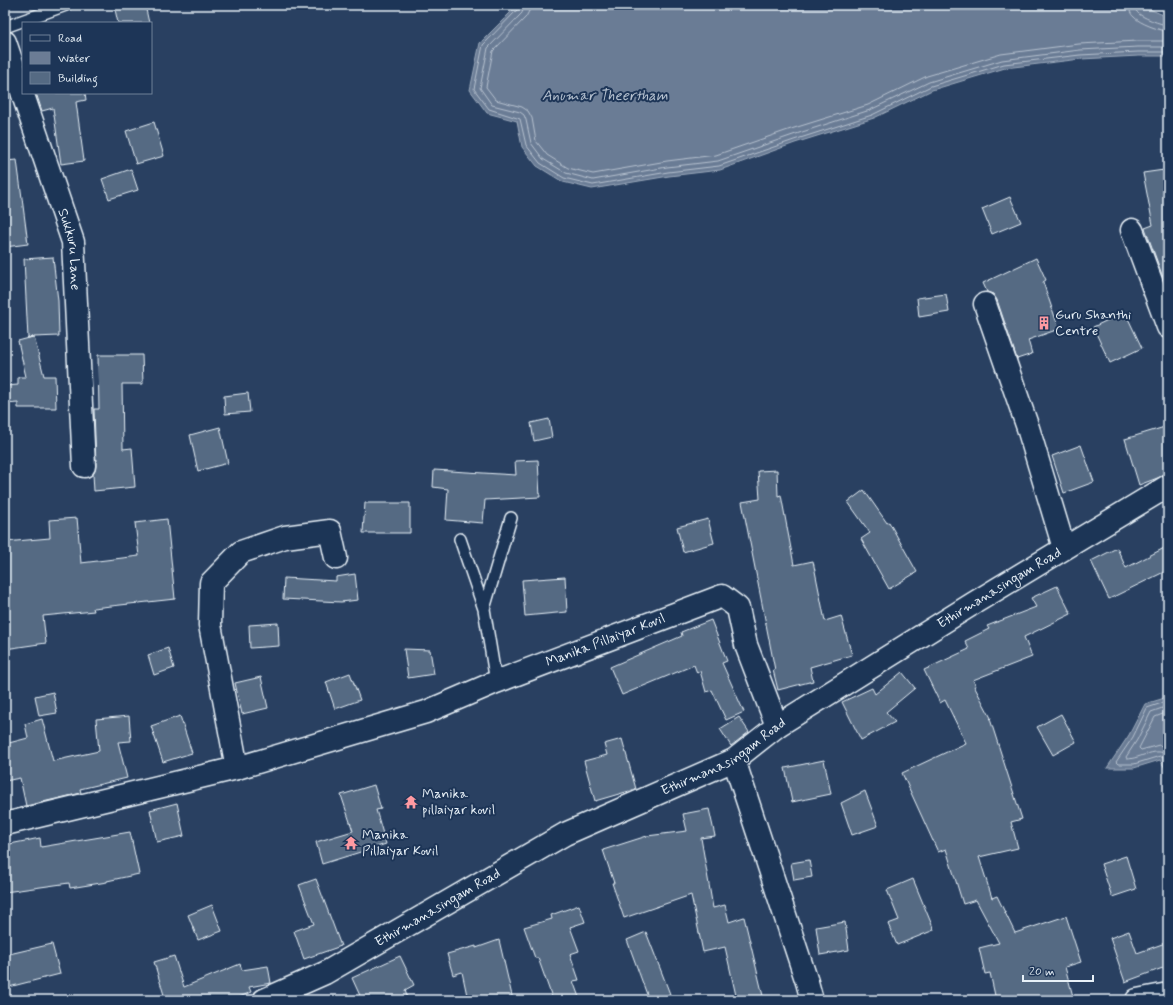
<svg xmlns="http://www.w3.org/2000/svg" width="1173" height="1005" font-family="Mynerve,sans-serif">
<rect width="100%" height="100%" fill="#294061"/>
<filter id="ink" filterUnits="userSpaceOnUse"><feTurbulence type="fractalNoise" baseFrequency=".025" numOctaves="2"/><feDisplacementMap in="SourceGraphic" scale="8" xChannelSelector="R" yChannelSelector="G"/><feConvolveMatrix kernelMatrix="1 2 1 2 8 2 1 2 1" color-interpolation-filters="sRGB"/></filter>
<g filter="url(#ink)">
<path fill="#6b7c95" stroke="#9dabbd" d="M518,5H1140L1168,17V56H1139L1081,59L1005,68L932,90L874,118L795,143L720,170L669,176L592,189L563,182L537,166L522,147L517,121L487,113L470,90L480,43Z
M1168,697V773L1160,760L1134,768H1107L1129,735L1145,704Z"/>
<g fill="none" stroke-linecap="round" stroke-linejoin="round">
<path stroke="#b6c2d0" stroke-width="1" d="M519,5L518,9L483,45L474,89L489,109L520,119L526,145L540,163L564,178L593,185L668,172L719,166L794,140L872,115L931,86L1004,64L1080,55L1138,52H1168
M524,5L522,13L488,48L480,88L492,105L520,112L524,115L526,120L531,143L543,159L566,173L593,180L667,167L718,161L793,135L870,110L929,82L1002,60L1080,50L1138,47H1168
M530,5L529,11L526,17L493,51L486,87L496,100L522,107L528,111L532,118L536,141L547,155L568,168L593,174L667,161L716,155L791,129L868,105L927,76L1001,54L1079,44L1138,41H1168
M1129,5C1130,10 1130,14 1134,17C1139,23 1160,31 1168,31
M1135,5C1136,8 1135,9 1137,12C1140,17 1162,25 1168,25
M1168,701L1147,708L1133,737L1116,762L1118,764H1134L1160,756L1163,758L1168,765
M1168,706L1151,712L1137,740L1126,757L1127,759C1140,759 1158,745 1168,756
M1168,712L1155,717L1139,748L1141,750L1159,745L1168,748"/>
</g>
<path fill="#556a83" stroke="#e8f1f8" d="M114,5H145L149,23H118Z
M36,93H85L86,100L76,102L84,161L61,164L53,108L42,111Z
M154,122L164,156L136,164L126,131Z
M17,160L28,244L5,247V161Z
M131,169L138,190L109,199L102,179Z
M1164,170L1168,192V291L1145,228L1153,225L1143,173Z
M1010,197L1021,222L992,234L982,209Z
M53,257L58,301L59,336L34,337L44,376H55L56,408H18V403L5,404V386L18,385V377H26L18,341L33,337L28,338L24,259Z
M1036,258L1046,280L1043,282L1059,329L1028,340L1032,354L1017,359L997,300L993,294L987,292L983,283Z
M946,294L949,312L919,317L917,298Z
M1125,312L1142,348L1110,363L1093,327Z
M98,355H142L143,384H122L123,449L132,448L135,487L94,491L93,474L95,471L96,465L94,409H99Z
M248,393L250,412L225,414L224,396Z
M549,419L552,437L534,441L531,423Z
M1168,426V474L1139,485L1125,439Z
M220,427L228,463L198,471L190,435Z
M1081,445L1094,482L1064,493L1052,456Z
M538,460L540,497L485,500L483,523L446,520L448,489L433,487L434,470L516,475L515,461Z
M777,470L778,496L781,495L794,565L813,561L825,621L841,616L852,655L810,667L813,681L778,690L773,670H775L742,502L760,499L758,471Z
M864,490L887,523L889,522L917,572L889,589L861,539L870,533L848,502Z
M365,503H410V533H363Z
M77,518L81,563L139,556L135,523L167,519L175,599L93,608L94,611L43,616L46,643L5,649V592H7L5,542L50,538L49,520Z
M708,519L714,543L683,552L677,527Z
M1168,546V570L1109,599L1091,561L1117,548L1126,568Z
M355,574L358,600L341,602L283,599L284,578L336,581V577Z
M565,577L567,612L525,616L522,580Z
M1057,586L1071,614L1024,637L1032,657L973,680L976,686H974L991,718L990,719L1022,819L1011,822L1018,848L979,857L992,898L997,896L1015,933L1066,916L1081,962L1065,967L1074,1000H996L990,973L985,974L979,948L999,943L976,900L963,904L946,849L938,852L902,773L966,743L945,700L940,703L924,670L969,649L965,641L989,629L987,626L1036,607L1031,598Z
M711,620L727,661L722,663L744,712L726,720L712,690L706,692L700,671L697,673L694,665L622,695L610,667L682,636L681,632Z
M278,623L279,646L250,648L249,625Z
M168,648L174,668L154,675L148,655Z
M404,649L430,650L434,674L408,678Z
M902,672L915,688L886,712L895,722L861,740L842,702L872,688L875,694Z
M350,673L360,700L335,709L326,682Z
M261,677L268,708L242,714L235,683Z
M53,692L57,713L39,716L35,696Z
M1061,714L1076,742L1053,755L1037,727Z
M129,716L131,741L118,742L127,778L80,789L81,793L26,806L20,778L5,781V744L28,738L25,724L42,719L53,761L99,751L96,719Z
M180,716L192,753L163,762L151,726Z
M739,717L749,732L731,746L720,729Z
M622,739L636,789L595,801L584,761L607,755L604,744Z
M824,760L831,794L792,802L785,768Z
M374,785L381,809L376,810L386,844L322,864L316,842L353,831L341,795Z
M865,791L878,826L852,835L841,803Z
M177,803L184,836L157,842L150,810Z
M709,809L715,836L701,838L713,908L725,905L729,922L744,917L764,1000H737L725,947L703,952L691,895L624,918L612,883H614L603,850L647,836L687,831L683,814Z
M130,832L139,874L107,881V882L70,888L69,883L5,892V845L40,838L41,847Z
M1126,856L1136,889L1112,897L1101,864Z
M809,860L812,877L794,880L791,863Z
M316,879L341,946L304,959L294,931L314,924L299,885Z
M913,879L934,930L897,945L888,924L899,920L887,890Z
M212,905L222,931L198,940L188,915Z
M579,905L585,922L570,927L579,951L570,954L579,980L573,981L580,1000H553L538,958H535L524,927L552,919L551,915Z
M845,922L849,950L820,955L816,927Z
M1129,931L1137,953L1168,942V966L1125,982L1110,938Z
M646,932L670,994L658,1000H649L627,940Z
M499,940L513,1000H468L462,972L453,975L447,954L476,946V948Z
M52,944L60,974L5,988V955Z
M174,956L184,987L240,964L242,970L268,966L271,983L249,987L251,992L233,1000H154L164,995L154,962Z
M400,956L414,985L405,990L408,1000H362L352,978Z"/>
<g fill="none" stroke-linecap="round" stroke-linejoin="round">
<g stroke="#e8f1f8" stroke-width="14">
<path id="service" d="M5,27L66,5
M460,539L484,609L496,682
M484,609L511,518"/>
</g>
<g stroke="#e8f1f8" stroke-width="25">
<g id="minor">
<path id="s1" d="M5,42L73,242L84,466"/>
<path d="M1132,230L1168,327"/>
<path d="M985,304L1028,428L1064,548"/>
<path d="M734,760L807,982L812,1000"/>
<path d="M237,768L210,625L211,583L241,552L285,537L330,531L336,558"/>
<path id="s2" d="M5,824L237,768L426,712L496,682L722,596L738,608L746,645L777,726"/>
<path id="s3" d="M264,1000L325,973L565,834L734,760L777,726L974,603L1168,486"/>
</g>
</g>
<g stroke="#e8f1f8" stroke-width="25">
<path id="secondary" d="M1137,1000L1168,994"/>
</g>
<use href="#service" stroke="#1d3557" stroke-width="11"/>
<use href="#minor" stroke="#1d3557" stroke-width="22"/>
<use href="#secondary" stroke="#1d3557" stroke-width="22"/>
</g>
</g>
<defs>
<g id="building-bare" transform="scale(1.08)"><path d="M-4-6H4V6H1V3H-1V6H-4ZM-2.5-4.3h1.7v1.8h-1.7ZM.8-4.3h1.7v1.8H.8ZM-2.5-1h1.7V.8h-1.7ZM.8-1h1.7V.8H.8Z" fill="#ff9aa2" stroke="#1d3557" stroke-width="2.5" paint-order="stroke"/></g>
<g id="temple-bare" transform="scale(1.08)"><path d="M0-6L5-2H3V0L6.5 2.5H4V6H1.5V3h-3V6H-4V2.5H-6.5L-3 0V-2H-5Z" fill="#ff9aa2" stroke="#1d3557" stroke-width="2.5" paint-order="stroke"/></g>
</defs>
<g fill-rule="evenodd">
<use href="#building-bare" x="1044" y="323"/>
<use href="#temple-bare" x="411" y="802"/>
<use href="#temple-bare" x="351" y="843"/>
</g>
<g text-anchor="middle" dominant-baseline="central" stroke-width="4" stroke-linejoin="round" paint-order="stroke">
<g font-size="14" fill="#e8f1f8" stroke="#1d3557">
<text stroke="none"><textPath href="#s1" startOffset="218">Sukkuru Lane</textPath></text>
<text stroke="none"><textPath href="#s3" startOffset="845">Ethirmanasingam Road</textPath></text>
<text stroke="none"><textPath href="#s2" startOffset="629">Manika Pillaiyar Kovil</textPath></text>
<text stroke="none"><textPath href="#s3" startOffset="521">Ethirmanasingam Road</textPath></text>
<text stroke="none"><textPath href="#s3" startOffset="197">Ethirmanasingam Road</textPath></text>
</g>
<g font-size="14" fill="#e8f1f8" stroke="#1d3557" text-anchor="start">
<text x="1055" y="315">Guru Shanthi<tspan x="1055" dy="16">Centre</tspan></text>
<text x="422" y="794">Manika<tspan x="422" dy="16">pillaiyar kovil</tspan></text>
<text x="362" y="835">Manika<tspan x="362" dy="16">Pillaiyar Kovil</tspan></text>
</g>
<g font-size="15" font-style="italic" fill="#b6c2d0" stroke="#1d3557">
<text x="605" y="96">Anumar Theertham</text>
</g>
</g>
<rect width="1173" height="1005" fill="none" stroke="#1d3557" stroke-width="20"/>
<rect x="10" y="10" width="1153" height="985" fill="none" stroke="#e8f1f8" stroke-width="1.5" filter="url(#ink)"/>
<rect x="22" y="22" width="130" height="72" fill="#1d3557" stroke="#6e8097"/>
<rect x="30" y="35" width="20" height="6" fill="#1d3557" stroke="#6e8097"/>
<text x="58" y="42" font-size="12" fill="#e8f1f8">Road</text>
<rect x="30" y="52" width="20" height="12" fill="#6b7c95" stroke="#6e8097"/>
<text x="58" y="62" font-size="12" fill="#e8f1f8">Water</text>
<rect x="30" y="72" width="20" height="12" fill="#556a83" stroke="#6e8097"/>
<text x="58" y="82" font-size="12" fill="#e8f1f8">Building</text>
<path d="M1023 975v6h70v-6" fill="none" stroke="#e8f1f8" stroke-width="2"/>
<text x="1029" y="975" font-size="12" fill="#e8f1f8" stroke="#1d3557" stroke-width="3" paint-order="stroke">20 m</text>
</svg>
